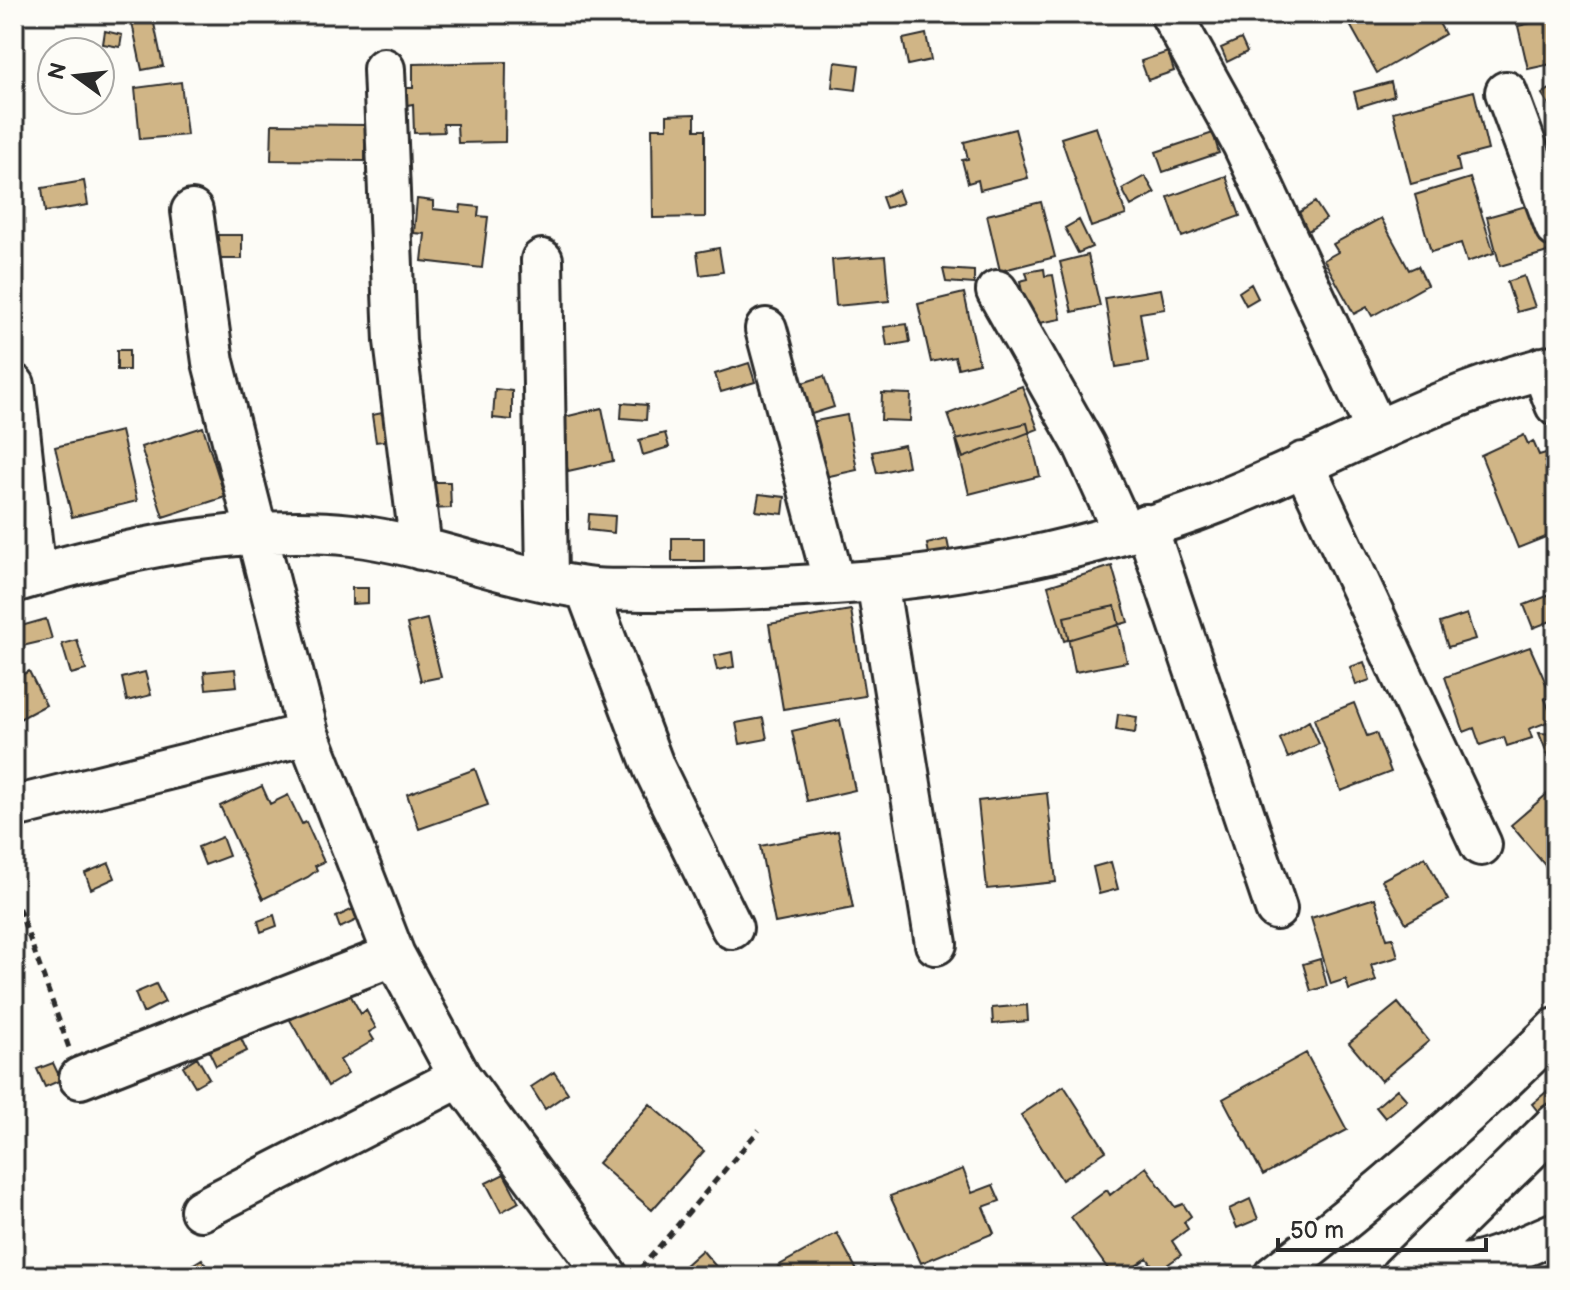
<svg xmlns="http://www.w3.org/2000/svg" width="1570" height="1290" font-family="'Balsamiq Sans',sans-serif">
<rect width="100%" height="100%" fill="#fdfcf7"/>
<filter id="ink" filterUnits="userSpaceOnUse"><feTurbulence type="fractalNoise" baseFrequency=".0125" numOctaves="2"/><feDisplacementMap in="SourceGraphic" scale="16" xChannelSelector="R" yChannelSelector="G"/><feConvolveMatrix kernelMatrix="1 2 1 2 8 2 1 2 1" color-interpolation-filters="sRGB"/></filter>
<g filter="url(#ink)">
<path fill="#d0b586" stroke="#2b2b2b" stroke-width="2" d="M152,14L163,66L142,70L131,18Z
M1344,14H1434L1445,34L1377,73Z
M1556,17V63L1528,69L1518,26Z
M105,31L122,35L120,47L103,44Z
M926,34L931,60L908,65L903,39Z
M1241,39L1247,52L1227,62L1221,48Z
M1168,52L1174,71L1148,80L1141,61Z
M506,62L505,142L458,143L457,124H443L444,132L414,133L413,104L407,105V88H413V64Z
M835,62L859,65L856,90L832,87Z
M181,82L187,135L140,139L135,88Z
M1391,82L1394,96L1358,107L1354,92Z
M1556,85V115L1542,94Z
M1474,91L1488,150L1457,158L1460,171L1411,184L1393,112Z
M695,114V130H705V217L653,218L652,128H667V115Z
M272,124L365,125V161L271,160Z
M1096,127L1126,215L1091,227L1061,138Z
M1015,129L1028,178L980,190L978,180L968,183L962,160L968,159L964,142Z
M1213,133L1219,153L1163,172L1156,152Z
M1145,176L1155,193L1131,206L1122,189Z
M1226,176L1240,216L1182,237L1168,197Z
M1470,178L1494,253L1467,262L1461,243L1431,252L1415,195Z
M84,181L88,205L45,212L42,188Z
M898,190L903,203L886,208L882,197Z
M417,199L433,201V209L460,212L461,205L479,207L478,216L488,217L482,268L422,261L425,234L414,233Z
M1041,202L1055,257L1000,271L987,215Z
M1315,202L1326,219L1308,231L1297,214Z
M1537,203L1551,251L1500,266L1487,217Z
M1381,218L1409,270L1418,266L1427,285L1372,316L1367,307L1354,314L1324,260L1338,252L1333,244Z
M1079,220L1092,247L1078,253L1065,228Z
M217,235H242V259H218Z
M719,248L723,272L700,275L697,252Z
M1088,255L1100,306L1072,312L1060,262Z
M885,256L889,301L836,306L832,260Z
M943,269L974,271V284L946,282Z
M1044,269L1045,276L1053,275L1061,319L1028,325L1020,281L1028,279L1026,272Z
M1524,276L1535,307L1517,312L1507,282Z
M1251,284L1258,298L1246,305L1239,292Z
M1161,289L1165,309L1140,313L1148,362L1116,367L1105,298Z
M964,293L979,363L958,368L955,357L931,362L918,304Z
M907,324L910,342L887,346L884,327Z
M117,350H129V370H117Z
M749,363L755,382L721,392L715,374Z
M824,376L834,407L799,418L790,387Z
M1022,386L1038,429L963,458L948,414Z
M495,389L512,391V420L493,418Z
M882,393L911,394L910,421L881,420Z
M622,403L647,405L646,420L621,418Z
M602,408L613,461L568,471L556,419Z
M388,412L392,440L376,442L372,415Z
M847,415L857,470L811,480L800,424Z
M1027,423L1040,476L969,494L956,440Z
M203,427L225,497L163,517L141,447Z
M121,431L137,501L72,517L55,447Z
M665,433L669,447L643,455L639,440Z
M1524,435L1528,444L1533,441L1539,455L1556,450V522L1548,525L1551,535L1518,548L1481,455Z
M904,445L908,466L877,473L872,452Z
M428,482H450L451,508L429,509Z
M759,494L785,497L783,514L756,511Z
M589,514L615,516L614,533L588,530Z
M672,538H704V561H672Z
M947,539L950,554L930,559L927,544Z
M1112,566L1128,622L1064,641L1048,586Z
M352,588H368V603L352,604Z
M1555,593L1556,619L1533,628L1524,605Z
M1115,606L1127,662L1075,672L1064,617Z
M851,610L865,696L783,709L769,624Z
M1467,614L1475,639L1448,647L1440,623Z
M46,619L52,639L14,648V628Z
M427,619L441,677L421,681L407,624Z
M77,640L86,670L71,674L62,644Z
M1530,647L1552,697L1545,699L1553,720L1529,729L1532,738L1507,746L1504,737L1480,745L1474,728L1464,732L1445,677Z
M732,652L734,667L717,670L714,656Z
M1364,662L1370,680L1356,685L1350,667Z
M235,669L237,686L206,689L204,672Z
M29,671L46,705L14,722V679Z
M145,672L151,695L127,701L122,678Z
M1354,703L1367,736L1376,733L1391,772L1341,791L1314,719Z
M1118,714L1137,717L1135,733L1116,730Z
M763,718L767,739L740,744L736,723Z
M840,720L855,790L807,801L792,731Z
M1309,721L1319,744L1288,758L1280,739Z
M1539,733L1556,734V772L1555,773Z
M475,769L488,805L419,829L407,794Z
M262,786L270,804L288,795L302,824L306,822L324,862L315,866L317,870L308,877L263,899L220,806Z
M1047,793L1056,882L987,889L978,801Z
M1547,794L1556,805L1554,876L1511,825Z
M838,831L853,908L775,923L760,846Z
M222,837L229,856L205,865L198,847Z
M1425,857L1448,900L1406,923L1382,880Z
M1111,862L1118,889L1099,894L1093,867Z
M109,863L115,878L91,889L85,873Z
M1375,898L1387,939L1393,938L1398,957L1371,965L1376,981L1349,990L1346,979L1331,984L1311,918Z
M353,909L357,920L340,928L336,917Z
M274,915L277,926L261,932L258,921Z
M1320,959L1327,986L1311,991L1303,964Z
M156,984L165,1002L143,1013L135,993Z
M347,989L361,1014L366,1010L376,1028L369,1032L374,1040L340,1060L348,1074L328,1086L290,1020L306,1011L305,1005Z
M1398,1003L1429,1041L1381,1081L1349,1043Z
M1027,1005L1028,1021L993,1024L992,1008Z
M238,1032L247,1051L216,1066L207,1047Z
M1306,1053L1347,1130L1263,1175L1223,1099Z
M197,1057L209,1078L195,1086L183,1066Z
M53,1063L61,1080L45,1087L37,1069Z
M554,1072L568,1093L545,1109L531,1087Z
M1064,1086L1106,1151L1062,1180L1021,1115Z
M1552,1087L1556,1100L1544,1119L1532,1104Z
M1397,1089L1407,1100L1385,1118L1376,1107Z
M650,1104L704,1151L652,1210L598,1163Z
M1146,1167L1175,1207L1183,1204L1191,1216L1184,1222L1188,1229L1172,1241L1181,1255L1157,1272L1147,1258L1122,1276H1113L1071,1217L1107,1190L1110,1195Z
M963,1169L972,1193L993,1185L1000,1201L983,1207L994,1233L921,1263L890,1196Z
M504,1174L519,1202L501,1212L486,1183Z
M1250,1199L1258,1219L1237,1228L1229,1209Z
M837,1233L860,1276L874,1268L878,1276H783L778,1266Z
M702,1250L724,1276H673Z
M202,1259L212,1276H174Z"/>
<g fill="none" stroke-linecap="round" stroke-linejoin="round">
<g stroke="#2b2b2b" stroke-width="46">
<path id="minor" d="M1171,14L1243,144L1376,429
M384,69L395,341L421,549
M1506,92L1556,227
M192,211L213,362L308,734L394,955L460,1077L607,1276
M542,260L547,579
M997,291L1084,445L1123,531
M766,329L834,583
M1542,368L1556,405
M14,385L35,576
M1303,463L1481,845
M1146,525L1276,909
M877,581L936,944
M14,582C117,550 244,523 352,535C432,545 507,578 586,588C607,591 629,589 650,590C725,591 799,587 874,581C978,573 1119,541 1216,503C1329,458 1436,394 1556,365
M586,588L654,768L732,928
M14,807L308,734
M80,1078L394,955
M201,1210L460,1077
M1435,1246C1441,1252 1445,1260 1454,1263C1477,1271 1532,1242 1556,1233
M1274,1276C1373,1199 1467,1118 1556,1029
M1401,1276L1556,1124"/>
</g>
<path stroke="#2b2b2b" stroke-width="5" stroke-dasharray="8 6" stroke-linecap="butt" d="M14,895L69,1048
M640,1269L759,1130"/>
<use href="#minor" stroke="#fdfcf7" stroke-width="40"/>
</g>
</g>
<rect width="1570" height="1290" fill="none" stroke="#fdfcf7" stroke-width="48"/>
<rect x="24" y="24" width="1522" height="1242" fill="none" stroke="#2b2b2b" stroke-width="3" filter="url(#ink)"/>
<g transform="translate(76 76) rotate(285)"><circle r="38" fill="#fdfcf7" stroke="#a9a8a5" stroke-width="2"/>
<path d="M0-6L14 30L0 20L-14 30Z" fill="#2b2b2b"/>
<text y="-12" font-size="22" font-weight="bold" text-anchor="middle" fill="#2b2b2b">N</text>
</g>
<path d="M1278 1238v12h208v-12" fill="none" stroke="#2b2b2b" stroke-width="4"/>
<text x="1290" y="1238" font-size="24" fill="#2b2b2b" stroke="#fdfcf7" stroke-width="6" paint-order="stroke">50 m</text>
</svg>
